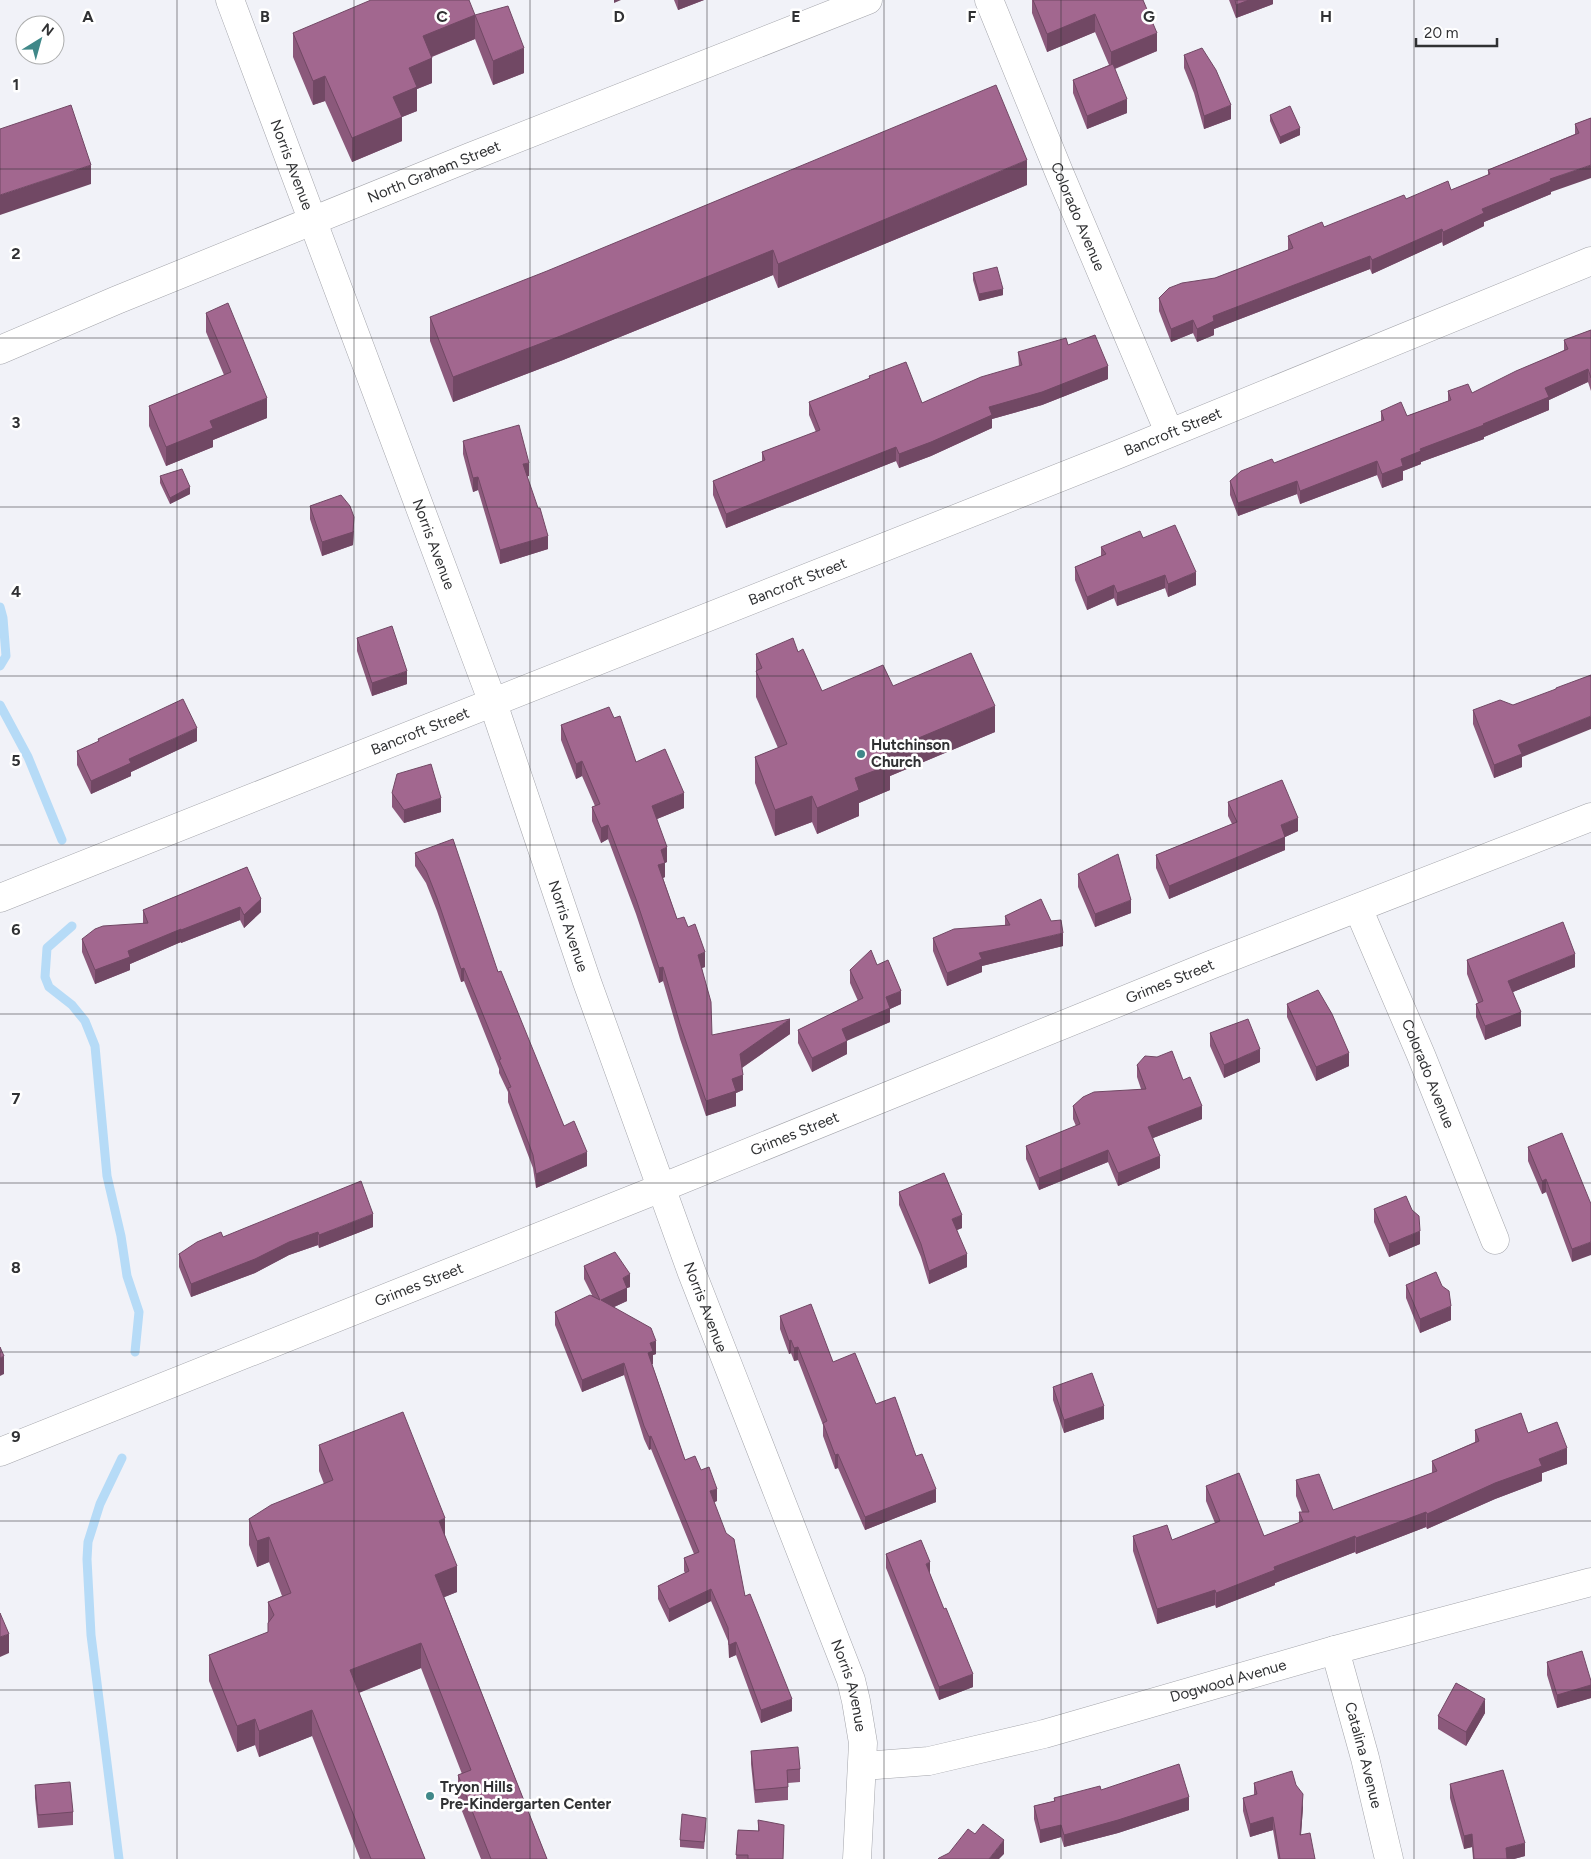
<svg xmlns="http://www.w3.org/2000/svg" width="1591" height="1859" font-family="Figtree,sans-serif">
<rect width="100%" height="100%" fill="#f1f2f8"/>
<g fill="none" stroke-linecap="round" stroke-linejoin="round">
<path stroke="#b6dbf7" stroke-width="9" d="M0,607L3,618L6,656L0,666
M0,705L28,757L62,840
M72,926L47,948L45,977L49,987L72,1005L85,1021L95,1046L107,1176L121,1236L127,1276L139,1312L135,1352
M119,1859L91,1635L87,1559L88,1542L100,1504L122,1458"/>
<g stroke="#a4a5ab" stroke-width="29">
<g id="minor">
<path id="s1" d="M230,0L493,703L587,982L692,1273L851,1680L856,1701L863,1743L857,1859"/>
<path id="s2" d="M989,0L1059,172L1169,432"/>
<path id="s3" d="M0,898L1119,454L1591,261"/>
<path id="s4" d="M1358,908L1421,1055L1495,1240"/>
<path id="s5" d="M0,1452L661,1188L1213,964L1591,817"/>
<path id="s6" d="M1335,1650L1365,1758L1389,1859"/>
<path id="s7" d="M863,1766L929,1761L1044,1734L1335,1650L1591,1582"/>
</g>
</g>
<g stroke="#a4a5ab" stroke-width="29">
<g id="major">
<path id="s8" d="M0,350L117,300L470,157L868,0"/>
</g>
</g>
<use href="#minor" stroke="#fff" stroke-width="28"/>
<use href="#major" stroke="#fff" stroke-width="28"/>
</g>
<path fill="#8b597b" d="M674,0H704L678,10Z
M1032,0H1143L1157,51L1115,69L1127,113L1087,129L1073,93V80L1109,65L1095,32L1047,52L1032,13Z
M1229,0H1273V4L1236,18Z
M475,15L524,73L493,85L475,39L432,57V83L417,89V111L402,117V141L352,162L325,101L313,105L293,57V33Z
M1184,55L1231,119L1204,129L1194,93L1184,68Z
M1270,115L1300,135L1280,144L1270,121Z
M1591,118L1551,192V194L1484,222V226L1443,246L1442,242L1372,274L1370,269L1214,329V335L1197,342L1193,333L1171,342L1159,311V298L1215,278L1288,250V236L1324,227L1406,199L1451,190L1488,175V170L1575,134V124Z
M1027,185L778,288L773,275L563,360L453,402L430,341V317Z
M973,273L1003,295L979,301L973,280Z
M206,313L267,418L213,440V447L166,466L149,426V406L224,375L206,332Z
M1591,330V391L1588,382L1549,400V410L1484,437V439L1421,462V464L1403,471V480L1382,488L1377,475L1300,504L1297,494L1238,516L1230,495V481L1381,421V411L1407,416L1448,401V391L1472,393L1564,350V340Z
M1068,345L1108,379L1042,405L992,419V428L931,456L899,468L896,461L726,528L713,495V481L762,461V452L816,432L809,415V402L869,379V376L922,403L1019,366L1018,352Z
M463,441L529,476H527L548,549L500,564L478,490L473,492L463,454Z
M160,476L190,494L170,504L160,483Z
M310,506L354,531L353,545L322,556L310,519Z
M1143,538L1196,585L1168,597L1165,588L1117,606L1114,598L1087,610L1075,580V567L1101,556V547Z
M357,638L407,684L372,696L357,651Z
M798,652L822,691L893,686L995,732L890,776V790L859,803V816L817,834L812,822L775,836L755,783V757L778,748L756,697V654Z
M1591,675L1522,757V767L1494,778L1473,724V710L1513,705L1556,690Z
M614,718L636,762L684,808L657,819L667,862L665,863V877L663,878L677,919L688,927L705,967L702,968L712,1035L790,1034L742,1068L743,1090L736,1093V1106L706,1116L680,1039L663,981L659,983L636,914L608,839L601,843L592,821V807L595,806L582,776L576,779L561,740V725Z
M98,739L197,741L131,772V776L91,794L77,765V751L98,742Z
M392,793L441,812L404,823L392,807Z
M1228,802L1298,831L1285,837V850L1169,899L1156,868V855L1232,824L1228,816Z
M415,853L498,972L564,1126L587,1166L536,1188L533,1168L508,1102V1092L499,1073V1069L464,981L461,982L437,911L426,883L415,866Z
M247,867L261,912L244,928L240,920L181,943V942L130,964V970L95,984L82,952V939L143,923V910Z
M1078,874L1131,913L1095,927L1078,887Z
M1005,916L1063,946L982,966V972L947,986L933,951V938L1005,925Z
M1467,960L1575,967L1513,992L1521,1026L1485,1040L1476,1017V1004L1478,1003L1467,974Z
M877,965L901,1004L890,1009V1022L847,1040V1054L812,1072L798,1043V1030L858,1001L850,983V970Z
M1287,1004L1349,1066L1316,1081L1287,1017Z
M1210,1033L1260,1062L1224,1078L1210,1046Z
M1137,1065L1183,1080L1202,1119L1153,1138L1160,1168L1118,1186L1108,1162L1039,1190L1026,1159V1146L1076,1126L1073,1119V1106L1141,1089L1137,1077Z
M1528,1147L1591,1204L1572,1262L1546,1192L1542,1194L1528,1161Z
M899,1192L962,1228L957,1230L967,1267L929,1284L921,1257L899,1205Z
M1374,1209L1420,1244L1389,1257L1374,1222Z
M373,1227L319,1248L318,1245L289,1255L255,1273L191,1297L179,1267V1254L223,1237Z
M584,1266L630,1287L627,1288V1301L614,1307L656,1354L653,1355V1364H652L685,1460L701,1470L717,1501L714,1502L745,1596L792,1711L761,1723L736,1655L729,1658L728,1641L711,1601L669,1622L658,1599V1586L685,1573L684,1571V1558L694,1554L651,1449L649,1450L644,1439L624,1375L582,1392L555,1325V1312L592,1295L584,1279Z
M1406,1285L1451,1320L1420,1333L1406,1298Z
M780,1316L833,1362L876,1404L916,1456L936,1502L865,1530L838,1468L835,1469L823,1436V1425L798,1360L794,1361L791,1353L789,1354L780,1329Z
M1053,1387L1104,1419L1064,1433L1053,1400Z
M1475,1430L1528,1433L1567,1464L1542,1473V1481L1495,1499L1427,1529L1426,1527L1356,1554L1355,1552L1275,1583V1585L1216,1608L1215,1605L1157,1624L1133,1551V1536L1172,1540L1215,1523L1206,1501V1486L1264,1536L1299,1523V1512H1302L1296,1496V1480L1333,1510L1432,1473V1461L1475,1442Z
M319,1445L445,1537L457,1592L444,1597L547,1859H481L458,1801V1775L462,1774L421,1668L359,1693L425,1859H360L312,1736L259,1757L255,1745L237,1752L209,1681V1655L268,1632V1602L282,1596L269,1562L257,1567L249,1545V1519L324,1484L319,1471Z
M886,1554L930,1574L973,1687L939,1700L886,1568Z
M1547,1662L1591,1681V1698L1557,1708L1547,1675Z
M1485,1713L1466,1746L1438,1729V1716Z
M751,1751L800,1769V1782L788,1783V1800L755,1803L751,1764Z
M1254,1783L1303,1807L1301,1834L1315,1859H1278L1273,1830L1250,1837L1243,1811V1798L1254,1795Z
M1450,1784L1525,1856L1514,1859H1473L1472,1847L1464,1849L1450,1798Z
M35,1785L73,1812V1825L38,1828L35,1798Z
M1101,1790L1189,1810L1118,1833L1064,1847L1061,1837L1040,1843L1034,1819V1806L1054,1801V1798Z
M758,1820L784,1838L783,1859H736L738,1830L758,1831Z
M706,1825L704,1849L680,1847V1840Z"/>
<path fill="#714864" d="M614,0H621L614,3Z
M678,0H704L678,10Z
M1249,0H1273V4L1236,18V5Z
M1095,14V32L1047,52V34Z
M475,15V39L423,60V36Z
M1157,33V51L1111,70V52Z
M524,48V73L493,85V61Z
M432,58V83L417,89V111L402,117V141L352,162V138L393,97L409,68Z
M325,76V101L313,105V81Z
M1127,99V113L1087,129V116Z
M1231,105V119L1204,129V116Z
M1300,128V135L1280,144V137Z
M1027,160V185L778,288V264Z
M91,165V184L0,215V195Z
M1591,165V178L1551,192V194L1484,222V226L1443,246V232L1482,209L1550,179Z
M1442,229V242L1372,274V260Z
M773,250V275L563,360L453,402V377Z
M1370,256V269L1214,329V335L1197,342V329L1213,316Z
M1003,289V295L979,301V294Z
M1193,320V333L1171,342V329Z
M1108,366V379L1042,405L992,419V428L931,456L899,468V454L989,407Z
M1588,369V382L1549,400V410L1484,437V439L1421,462V464L1403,471V480L1382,488V474L1401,459L1420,449L1483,424L1545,388Z
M267,398V418L213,440V447L166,466V447L210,421Z
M896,447V461L726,528V514Z
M1377,461V475L1300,504V491Z
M529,463V476L523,478V464Z
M478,477V490L473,492V478Z
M1297,481V494L1238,516V503Z
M190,487V494L170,504V498Z
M354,517L353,545L322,556V542Z
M548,536V549L500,564V550Z
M1196,572V585L1168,597V584Z
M1165,575V588L1117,606V593Z
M1114,585V598L1087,610V597Z
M407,671V684L372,696V683Z
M995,706V732L890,776V790L859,803V816L817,834V808L855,778L885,752Z
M1591,716V729L1522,757V767L1494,778V765L1518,745Z
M197,728V741L131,772V776L91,794V781L129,759Z
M582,761V776L576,779V764Z
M684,793V808L652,821V806Z
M812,796V822L775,836V810Z
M441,798V812L404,823V810Z
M1298,818V831L1285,837V850L1169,899V886L1281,825Z
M608,825V839L601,843V828Z
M667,847V862L664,863H665V877L658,880V865L661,850Z
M261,899V912L244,928V915Z
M1131,900V913L1095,927V914Z
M240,907V920L181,943V930Z
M181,929V942L130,964V970L95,984V970L128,951Z
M1063,933V946L982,966V972L947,986V973L979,953Z
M705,952V967L698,969V955Z
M1575,954V967L1508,994V981Z
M663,967V981L659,983V968Z
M464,968V981L461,982V969Z
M901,991V1004L890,1009V1022L842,1043V1029L886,997Z
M1521,1012V1026L1485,1040V1026Z
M790,1019V1034L740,1069V1054Z
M847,1041V1054L812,1072V1058Z
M1260,1049V1062L1224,1078V1065Z
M1349,1053V1066L1316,1081V1067Z
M743,1075V1090L736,1093V1106L706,1116V1101L732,1079Z
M1202,1106V1119L1148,1140V1127Z
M1108,1150V1162L1039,1190V1178Z
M587,1152V1166L536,1188V1174Z
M1160,1156V1168L1118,1186V1173Z
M1546,1179V1192L1542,1194V1181Z
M373,1214V1227L319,1248V1235Z
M962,1215V1228L952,1232V1219Z
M1420,1231V1244L1389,1257V1244Z
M318,1232V1245L289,1255L255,1273L191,1297V1284L289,1242Z
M1591,1242V1255L1572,1262V1249Z
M967,1254V1267L929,1284V1271Z
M630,1274V1287L627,1288V1301L601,1313V1300L623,1278Z
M1451,1306V1320L1420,1333V1319Z
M791,1340V1353L789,1354V1341Z
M656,1341V1354L653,1355V1364L648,1366V1353L650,1343Z
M798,1347V1360L794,1361V1348Z
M4,1356V1374L0,1376V1358Z
M624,1363V1375L582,1392V1380Z
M1104,1406V1419L1064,1433V1420Z
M651,1436V1449L649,1450V1437Z
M1567,1448V1464L1542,1473V1481L1495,1499L1427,1529V1514L1539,1459Z
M838,1454V1468L835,1469V1455Z
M717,1489V1501L710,1504V1491Z
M936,1489V1502L865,1530V1517Z
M1426,1512V1527L1356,1554V1538Z
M445,1518V1544L439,1521Z
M1355,1536V1552L1275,1583V1585L1216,1608V1593L1274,1567Z
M269,1537V1562L257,1567V1541Z
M930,1562V1575L926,1564Z
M457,1566V1592L435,1601V1575Z
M711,1589V1601L669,1622V1609Z
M1215,1590V1605L1157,1624V1609Z
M9,1634V1653L0,1657V1637Z
M736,1642V1655L729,1658V1645Z
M421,1643V1668L350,1696V1670Z
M973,1674V1687L939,1700V1687Z
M1591,1685V1698L1557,1708V1695Z
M792,1699V1711L761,1723V1710Z
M1485,1699V1713L1466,1746V1732Z
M312,1710V1736L259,1757V1731Z
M255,1719V1745L237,1752V1726Z
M1303,1794V1807L1300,1848V1835Z
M1189,1797V1810L1118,1833L1064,1847V1835Z
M1273,1817V1830L1250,1837V1824Z
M1061,1825V1837L1040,1843V1830Z
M1472,1834V1847L1464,1849V1836Z
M1004,1840V1854L999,1859H989Z
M1525,1843V1856L1514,1859H1506V1848Z"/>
<path fill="#a2678f" stroke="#714864" d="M371,0H469L475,15L423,36L432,58L409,68L417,87L393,97L402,117L352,138L325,76L313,81L293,33Z
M1033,0H1143L1157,33L1111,52L1095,14L1047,34Z
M1235,0H1249L1236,5Z
M508,6L524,48L493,61L475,15Z
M1202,48L1216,70L1231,105L1204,116L1194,80L1184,55Z
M1113,64L1127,99L1087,116L1073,80Z
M996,85L1027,160L778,264L773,250L563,335L453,377L430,317L547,271Z
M71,105L91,165L0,195V129Z
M1290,106L1300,128L1280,137L1270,115Z
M1591,118V165L1550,179L1551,181L1482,209L1484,213L1443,232L1442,229L1372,260L1370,256L1213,316L1214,321L1197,329L1193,320L1171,329L1159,298L1169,288L1182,283L1215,278L1293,248L1288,236L1322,222L1324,227L1404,195L1406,199L1448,181L1451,190L1490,174L1488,170L1579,133L1575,124Z
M997,267L1003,289L979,294L973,273Z
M228,303L267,398L210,421L213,428L166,447L149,406L231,372L206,313Z
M1591,330V378L1588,369L1545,388L1549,397L1483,424L1484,425L1420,449L1421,451L1401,459L1403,466L1382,474L1377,461L1300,491L1297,481L1238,503L1230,481L1241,471L1272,459L1274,463L1384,420L1381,411L1401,402L1407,416L1451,400L1448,391L1468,384L1472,393L1516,371L1568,349L1564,340Z
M1095,335L1108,366L1042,392L989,407L992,415L931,442L899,454L896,447L726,514L713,481L765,460L762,452L820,430L809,402L870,378L869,376L906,362L922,403L981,377L1022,365L1018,352L1066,338L1068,345Z
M519,425L529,463L523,464L538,508H540L548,536L500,550L478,477L473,478L463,441Z
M182,469L190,487L170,498L160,476Z
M341,495L350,506L354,517L353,532L322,542L310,506Z
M1175,525L1196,572L1168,584L1165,575L1117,593L1114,585L1087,597L1075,567L1106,554L1101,547L1140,531L1143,538Z
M392,626L407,671L372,683L357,638Z
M793,638L798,652L803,649L822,691L883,665L893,686L971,653L995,706L885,752L890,765L855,778L859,790L817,808L812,796L775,810L755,757L787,744L756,671L762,668L756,654Z
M1591,675V716L1518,745L1522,754L1494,765L1473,710L1500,700L1513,705L1556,689V688Z
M183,699L197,728L129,759L131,763L91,781L77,751L99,741L98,739Z
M609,707L614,718L620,716L636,762L665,749L684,793L652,806L667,847L661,850L665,863L658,865L677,919L684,917L688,927L695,924L705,952L698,955L711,1002L712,1035L790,1019L740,1054L743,1075L732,1079L736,1091L706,1101L680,1024L663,967L659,968L636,899L608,825L601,828L592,807L600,804L582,761L576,764L561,725Z
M431,764L441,798L404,810L392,793L397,774Z
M1282,780L1298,818L1281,825L1285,837L1169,886L1156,855L1237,822L1228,802Z
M453,839L498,972L501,971L564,1126L574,1121L587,1152L536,1174L533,1155L508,1088L511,1087L499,1060L501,1059L464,968L461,969L437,898L426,870L415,853Z
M1118,854L1131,900L1095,914L1078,874Z
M247,867L261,899L244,915L240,907L181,930V929L128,951L130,957L95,970L82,939L95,929L103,926L148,923L143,910Z
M1041,899L1051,921L1061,920L1063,933L979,953L982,959L947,973L933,938L954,929L1010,925L1005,916Z
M1563,922L1575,954L1508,981L1521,1012L1485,1026L1476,1004L1483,1001L1467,960Z
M871,950L877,965L888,960L901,991L886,997L890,1008L842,1029L847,1041L812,1058L798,1030L863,998L850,970Z
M1318,990L1332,1014L1349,1053L1316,1067L1287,1004Z
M1248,1019L1260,1049L1224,1065L1210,1033Z
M1172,1051L1183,1080L1190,1077L1202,1106L1148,1127L1160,1156L1118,1173L1108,1150L1039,1178L1026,1146L1080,1124L1073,1106L1083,1097L1094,1092L1146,1089L1137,1065L1145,1056L1157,1057Z
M1562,1133L1591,1204V1242L1572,1249L1546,1179L1542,1181L1528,1147Z
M944,1173L962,1215L952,1219L967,1254L929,1271L921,1244L899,1192Z
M361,1181L373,1214L319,1235L318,1232L289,1242L255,1259L191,1284L179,1254L197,1242L221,1232L223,1237Z
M1406,1196L1412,1210L1419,1216L1420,1231L1389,1244L1374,1209Z
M615,1252L630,1274L623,1278L627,1288L601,1300L651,1328L656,1341L650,1343L653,1351L648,1353L685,1460L695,1456L701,1470L709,1467L717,1489L710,1491L726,1533L734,1539L745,1596L750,1594L792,1699L761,1710L736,1642L729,1645L728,1628L711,1589L669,1609L658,1586L689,1571L684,1558L699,1552L651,1436L649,1437L644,1426L624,1363L582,1380L555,1312L590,1295L600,1300L584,1266Z
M1436,1272L1442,1286L1449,1291L1451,1306L1420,1319L1406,1285Z
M811,1304L833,1362L855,1353L876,1404L895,1397L916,1456L922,1454L936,1489L865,1517L838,1454L835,1455L823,1423L827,1421L798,1347L794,1348L791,1340L789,1341L780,1316Z
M0,1347L4,1356L0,1358Z
M1092,1373L1104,1406L1064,1420L1053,1387Z
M403,1412L445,1518L439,1521L457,1566L435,1575L547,1859H491L458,1775L471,1770L421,1643L350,1670L425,1859H371L312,1710L259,1731L255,1719L237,1726L209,1655L268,1632V1623L274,1615L268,1602L291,1593L269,1537L257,1541L249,1519L271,1505L333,1480L319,1445Z
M1521,1413L1528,1433L1557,1422L1567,1448L1539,1459L1542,1466L1495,1483L1427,1514L1426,1512L1356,1538L1355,1536L1274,1567L1275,1570L1216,1593L1215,1590L1157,1609L1133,1536L1167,1525L1172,1540L1220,1521L1206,1486L1239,1473L1264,1536L1303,1521L1299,1512H1309L1296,1480L1319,1474L1333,1510L1437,1471L1432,1461L1479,1441L1475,1430Z
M921,1540L930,1562L926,1564L944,1609L946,1608L973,1674L939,1687L886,1554Z
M0,1613L9,1634L0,1637Z
M1582,1651L1591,1681V1685L1557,1695L1547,1662Z
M1456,1683L1485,1699L1466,1732L1438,1716Z
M798,1747L800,1769L787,1770L788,1787L755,1790L751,1751Z
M1179,1764L1189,1797L1118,1820L1064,1835L1061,1825L1040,1830L1034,1806L1055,1801L1054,1798L1100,1786L1101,1790Z
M1503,1770L1525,1843L1506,1848L1507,1859H1474L1472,1834L1464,1836L1450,1784Z
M1292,1771L1296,1785L1303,1794L1300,1835L1310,1833L1315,1859H1280L1273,1817L1250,1824L1243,1798L1257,1794L1254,1783Z
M70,1782L73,1812L38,1815L35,1785Z
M682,1814L706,1818L704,1842L680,1840Z
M758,1820L784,1825L783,1859H748V1855H736L738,1830L759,1831Z
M983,1824L1004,1840L989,1859H938L939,1858L949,1853L968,1829L975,1834Z"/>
<path fill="none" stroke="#303133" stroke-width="1" stroke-opacity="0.55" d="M177,0V1859M354,0V1859M530,0V1859M707,0V1859M884,0V1859M1061,0V1859M1237,0V1859M1414,0V1859M0,169H1591M0,338H1591M0,507H1591M0,676H1591M0,845H1591M0,1014H1591M0,1183H1591M0,1352H1591M0,1521H1591M0,1690H1591"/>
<g fill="#408889" stroke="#fff" stroke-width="2">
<circle cx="861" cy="754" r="5"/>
<circle cx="430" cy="1796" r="5"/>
</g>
<g text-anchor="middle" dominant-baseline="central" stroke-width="5" stroke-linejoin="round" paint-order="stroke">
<g font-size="15" fill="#303133" stroke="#fff">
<text stroke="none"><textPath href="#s1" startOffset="176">Norris Avenue</textPath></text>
<text stroke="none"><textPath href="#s8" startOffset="469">North Graham Street</textPath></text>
<text stroke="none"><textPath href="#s2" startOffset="234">Colorado Avenue</textPath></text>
<text stroke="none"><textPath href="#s3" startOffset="1262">Bancroft Street</textPath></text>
<text stroke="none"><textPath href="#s1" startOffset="581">Norris Avenue</textPath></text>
<text stroke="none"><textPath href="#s3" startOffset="858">Bancroft Street</textPath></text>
<text stroke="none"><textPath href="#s3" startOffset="452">Bancroft Street</textPath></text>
<text stroke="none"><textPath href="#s1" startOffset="986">Norris Avenue</textPath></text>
<text stroke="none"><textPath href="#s5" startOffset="1261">Grimes Street</textPath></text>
<text stroke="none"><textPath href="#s4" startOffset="180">Colorado Avenue</textPath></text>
<text stroke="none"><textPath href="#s5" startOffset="856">Grimes Street</textPath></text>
<text stroke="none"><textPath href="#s5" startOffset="451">Grimes Street</textPath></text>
<text stroke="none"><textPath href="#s1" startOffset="1391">Norris Avenue</textPath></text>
<text stroke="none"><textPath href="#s7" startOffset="376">Dogwood Avenue</textPath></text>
<text stroke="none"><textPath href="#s1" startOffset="1796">Norris Avenue</textPath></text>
<text stroke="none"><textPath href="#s6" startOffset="109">Catalina Avenue</textPath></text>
</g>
<g font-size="15" font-weight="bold" fill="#303133" stroke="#fff" text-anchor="start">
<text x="871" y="745">Hutchinson<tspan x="871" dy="17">Church</tspan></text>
<text x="440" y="1787">Tryon Hills<tspan x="440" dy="17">Pre-Kindergarten Center</tspan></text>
</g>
</g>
<g font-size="16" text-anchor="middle" font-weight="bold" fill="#303133" stroke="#fff" stroke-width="5" stroke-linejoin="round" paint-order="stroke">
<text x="88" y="22">A</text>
<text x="265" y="22">B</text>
<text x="442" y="22">C</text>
<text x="619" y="22">D</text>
<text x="796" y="22">E</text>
<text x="972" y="22">F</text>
<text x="1149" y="22">G</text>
<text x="1326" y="22">H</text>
<text x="16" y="90">1</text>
<text x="16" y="259">2</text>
<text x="16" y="428">3</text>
<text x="16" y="597">4</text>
<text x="16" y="766">5</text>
<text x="16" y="935">6</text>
<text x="16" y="1104">7</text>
<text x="16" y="1273">8</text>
<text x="16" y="1442">9</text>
</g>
<g transform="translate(40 40) rotate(37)"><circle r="24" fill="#ffffff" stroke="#acadad"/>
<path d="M0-4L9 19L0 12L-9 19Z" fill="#408889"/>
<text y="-8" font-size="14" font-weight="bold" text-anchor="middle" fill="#303133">N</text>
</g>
<path d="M1416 38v8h81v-8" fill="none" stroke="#303133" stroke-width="2.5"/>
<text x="1424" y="38" font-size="15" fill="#303133" stroke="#ffffff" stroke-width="4" paint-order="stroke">20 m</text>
</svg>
